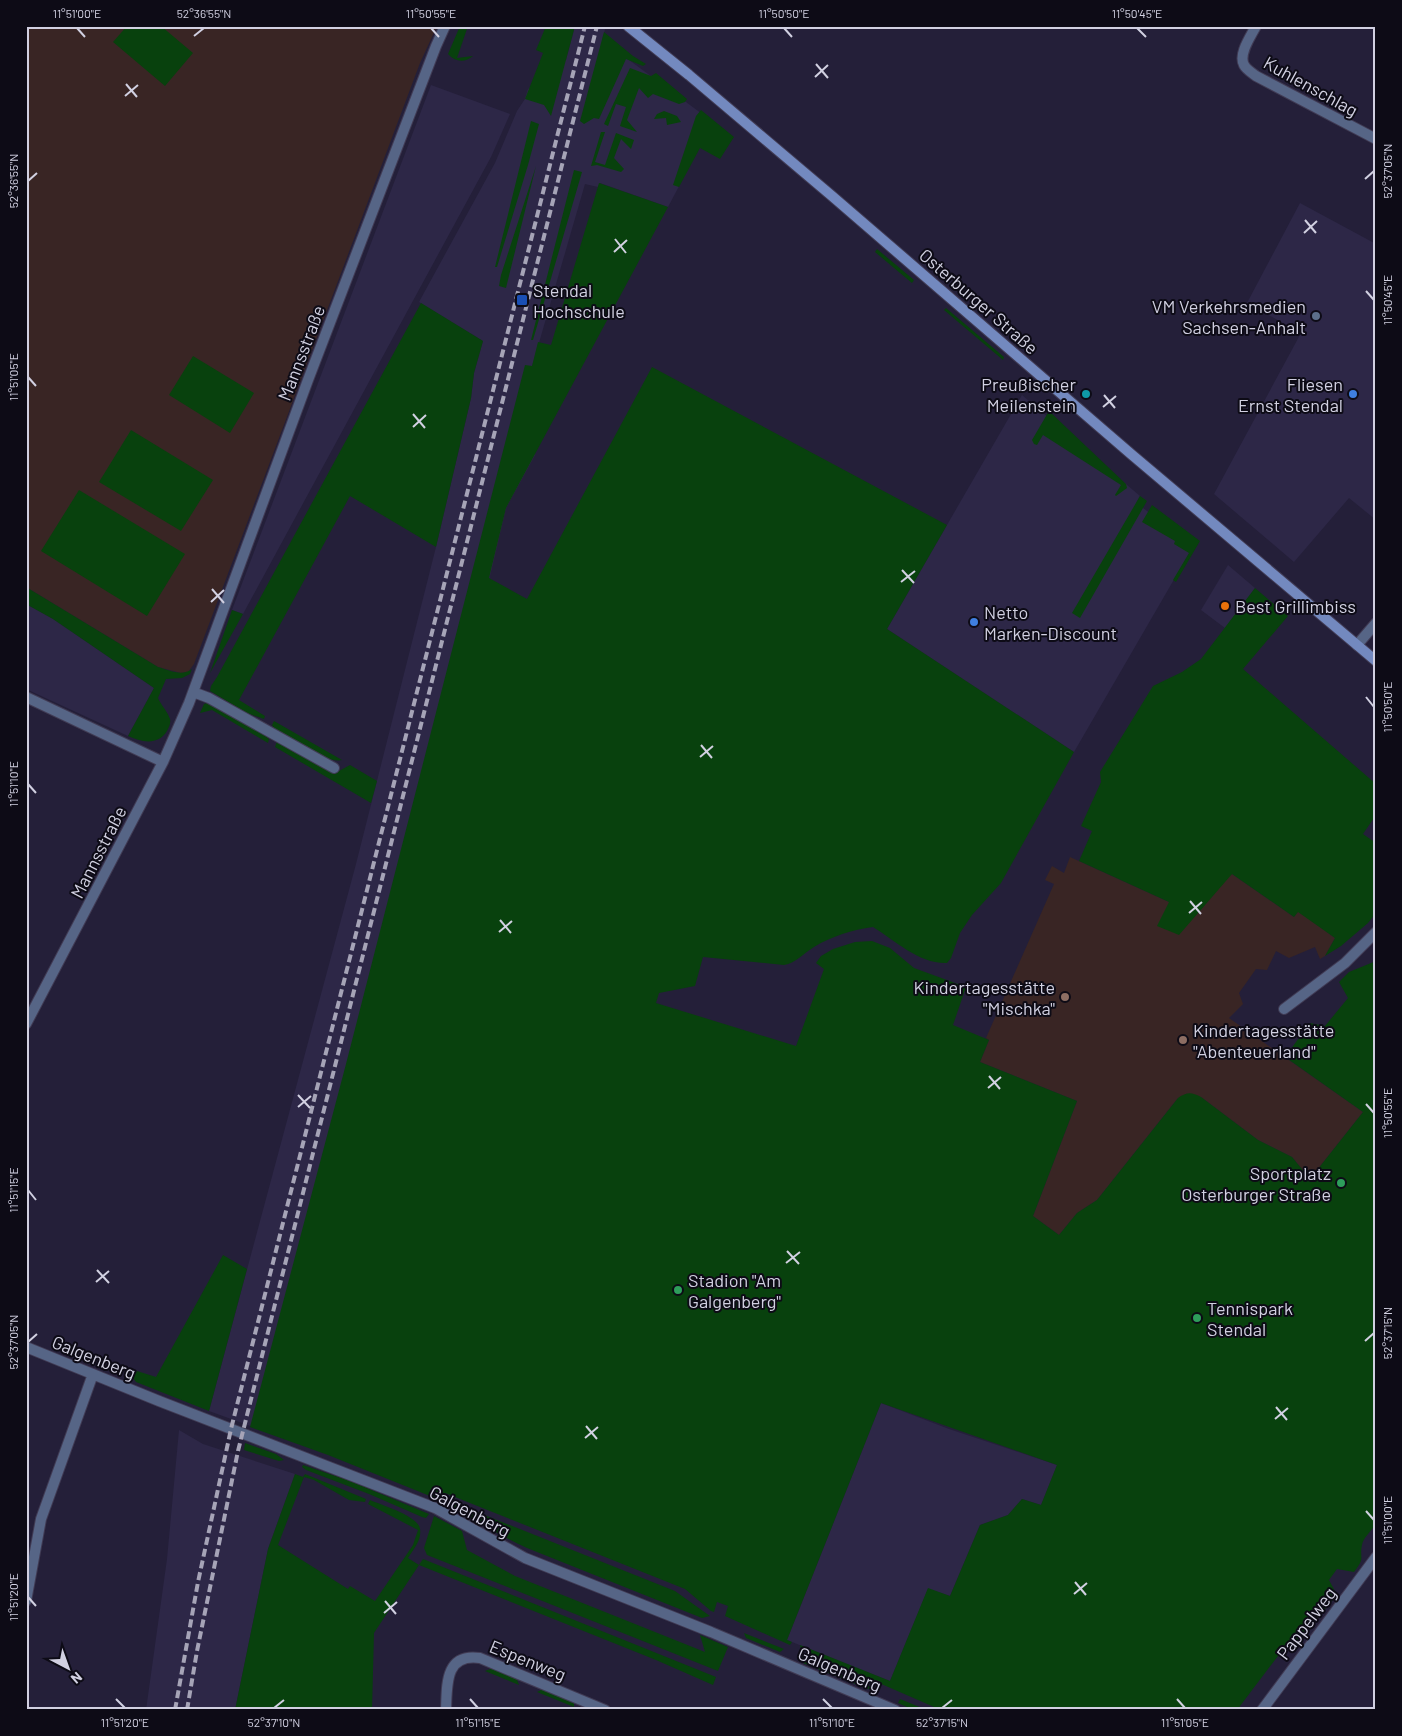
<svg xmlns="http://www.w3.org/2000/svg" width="1402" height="1736" font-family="Barlow,sans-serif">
<rect width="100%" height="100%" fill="#241f39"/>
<path fill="#2d2747" d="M575,26H606L602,40L713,122L668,207L600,183L598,187L585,184L532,367L535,455L506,508L286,1439L209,1411L356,864L436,547L471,398L474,373L483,341L419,302L495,163L517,111L525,99L528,89L566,60Z
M431,85L510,114L491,157L243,614L232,610Z
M1300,203L1376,244V520L1349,498L1294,562L1214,494L1301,333L1247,303Z
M1022,395L1140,496L1136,503L1194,545L1074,752L887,629Z
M1228,565L1255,588L1225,628L1201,610Z
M26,604L53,619L154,688L128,736L26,689Z
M881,1403L949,1429L1057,1465L1041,1505L1022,1499L1008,1515L980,1525L950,1596L928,1589L890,1681L787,1640Z
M179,1430L203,1444L295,1474L268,1549L235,1710H146L167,1559Z"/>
<path fill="#392524" d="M26,26H437L420,63L194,664L188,672L181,673L158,667L26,587Z
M1070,857L1169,902L1232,874L1294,917L1298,911L1335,938L1325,956L1320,959L1315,947L1289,958L1276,951L1267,970L1256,969L1239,993L1243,1004L1229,1018L1363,1112L1310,1179L1292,1157L1258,1140L1201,1097L1178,1098L1097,1200L1077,1213L1059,1235L1033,1216L1077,1101L980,1062L989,1040L986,1038L1054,884L1045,880L1052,866L1064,873Z"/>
<path fill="#08410d" d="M127,26H161L193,53L165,86L113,42Z
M460,26H468L457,58L473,56C465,63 455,62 448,54Z
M546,26H575L551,116L544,105L525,99L543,53L536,50Z
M604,32L633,56L646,64L643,66L626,59L599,119L594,118L584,124L580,121Z
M630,68L651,76L656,73L687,99L685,102L679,104L653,94L648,98L639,88L627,120L637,132L620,126L626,107L616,104L608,126L604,124Z
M701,110L734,137L720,159L700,148L679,187L673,185L696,116Z
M664,111L677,116L681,122L667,125L666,118L654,119L657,114Z
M531,121L539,124L528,165L497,267H495Z
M601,132H605L595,162L605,165L616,133L634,140L631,149L621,139L614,158L624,169L621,172L597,165L591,166Z
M536,166L506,288L499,286L501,275Z
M574,170L582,172L533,340H531Z
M599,183L668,207L506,508L489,578L527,599L652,367L947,525L887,629L1074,752L1001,883L972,915L960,933L951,958L947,963C919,964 896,941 873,927C852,930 832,936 814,947C804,953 796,963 784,965L703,957L695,986L659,993L656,1003L796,1046L824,969L816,963L821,956L833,949L855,942L872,941L890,948L914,968L966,987L953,1025L989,1040L980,1062L1077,1101L1033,1216L1059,1235L1077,1213L1097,1200L1178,1098C1187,1092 1191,1092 1201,1097L1258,1140L1292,1157L1310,1179L1363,1112L1285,1057L1310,1023L1325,1026L1348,998L1339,982L1349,972L1376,961V1524C1372,1530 1363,1538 1362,1545C1359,1559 1366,1557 1354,1572L1337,1569L1329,1580L1337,1595L1300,1638L1281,1652L1237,1710H941L801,1649L800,1645L890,1681L928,1588L950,1596L980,1525L1008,1515L1022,1499L1041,1505L1057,1465L881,1403L787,1640L792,1642L790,1645L725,1616L728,1606L717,1602L714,1612L711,1611L685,1589L445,1493L435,1498L328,1455L250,1427L346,1064L525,365L532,366L538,342L551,345Z
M877,249L914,280L912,283L875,252Z
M421,303L483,341L474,373L471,398L436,547L350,496L239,700L265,716L264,719L247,713L210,691L211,686L217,677Z
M946,308L1004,357L1003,360L944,310Z
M193,356L254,393L230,433L169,395Z
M1049,411L1126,484L1127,488L1116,496L1115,495L1121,485L1043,435L1037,445L1034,444L1032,440Z
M131,430L213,480L181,531L99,482Z
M79,490L185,554L147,616L41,551Z
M1140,496L1147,501L1080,618L1072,613Z
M1152,505L1200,541L1176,582L1173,580L1189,553L1174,544L1175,541L1142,522Z
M26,587L158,667C169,670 182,677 192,669L190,674L182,678L166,679L158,698C161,705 168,712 170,719C171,723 169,727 167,731C158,746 141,742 128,736L154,688L53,619L26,604Z
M1255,588L1288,616L1243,669L1376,784V815L1363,834L1376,843V913L1368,923L1341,946L1325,956L1335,938L1298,912L1294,917L1232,874L1179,935L1157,926L1169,902L1079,861L1092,831L1081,826L1101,782L1100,772L1153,686L1182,672L1201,659Z
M232,610L243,614L210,673Z
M207,703L259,731L269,739L268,743L212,710L200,713L204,704Z
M274,721L342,760C327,764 291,739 276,731L272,725Z
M277,741L332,771H339L350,765L377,781L371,803L275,747Z
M223,1255L247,1269L209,1411L136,1382L133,1378L137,1371L156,1377Z
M245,1443L276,1454L284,1460L279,1461L244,1450Z
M303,1465L350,1481L429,1514L426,1518L422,1517L369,1494L306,1470L302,1467Z
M295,1474L303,1477L305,1474L366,1499L365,1502L349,1500L314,1480L304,1477L278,1545L348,1589L350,1586L375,1601L413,1545L418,1530L368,1504L370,1500C381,1505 419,1516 420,1529C422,1540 413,1550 408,1558L419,1565L423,1559L716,1677L713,1685L656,1660L419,1565L374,1633L372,1710H235L268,1549Z
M447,1500L675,1591L710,1616L702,1618L527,1548C497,1535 471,1516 442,1503Z
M434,1516L462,1531L467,1550L515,1576L705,1652L700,1635L728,1647L718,1671L427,1555L424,1548Z
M744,1633L784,1649L780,1652L746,1638Z
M799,1656L871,1687L868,1689L803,1663Z
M493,1668L516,1677L519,1685L485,1671Z
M545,1688L574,1700V1707L537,1692Z
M900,1699L927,1710H914L898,1703Z"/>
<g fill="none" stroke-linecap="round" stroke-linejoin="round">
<g stroke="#403b54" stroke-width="12">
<path id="street" d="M1256,26C1251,36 1238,54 1244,65C1246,69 1252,73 1256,76L1376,139
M1357,645L1376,623
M193,692L209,698L334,768
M26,697L163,762
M1284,1009L1345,963L1376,932
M26,1024L163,762L189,703L308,380L436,46L445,26
M26,1347L159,1401L435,1508L525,1558L711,1632L895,1710
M26,1601L41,1519L93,1374
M446,1710C447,1684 445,1653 480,1658L605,1710
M1262,1710L1376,1557"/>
</g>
<g stroke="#403b54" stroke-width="12">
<path id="secondary" d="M628,26L689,75L832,196L1131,454L1376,661"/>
</g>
<use href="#street" stroke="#566586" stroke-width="10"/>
<use href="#secondary" stroke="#7389bf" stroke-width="10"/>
<path stroke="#a6a4b7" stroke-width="4" stroke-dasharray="8 4" stroke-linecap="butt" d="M175,1710L198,1582L231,1429L585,26
M187,1710L197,1651L238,1451L597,26"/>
</g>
<path fill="none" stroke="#d1d0e1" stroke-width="2" d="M77,28L85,37M431,28L439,37M784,28L792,37M1137,28L1146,37M194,36L204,28M816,64L828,78M815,77L828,65M126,84L137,97M125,96L138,85M1365,179L1374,171M28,181L37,173M1305,220L1316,233M1304,233L1317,221M615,239L626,253M614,252L627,240M1366,291L1374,300M28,377L36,386M1104,395L1115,408M1103,407L1116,396M413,414L425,428M413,427L426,415M902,570L914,583M901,582L915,571M212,589L224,603M211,602L224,590M1366,697L1374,707M701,745L712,758M700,757L713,746M28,784L36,793M1190,901L1201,914M1189,913L1202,902M500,920L511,933M499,932L512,921M989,1076L1000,1089M988,1088L1001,1077M298,1095L310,1108M1366,1104L1374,1113M298,1107L311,1096M28,1190L36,1200M787,1251L799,1264M786,1263L800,1252M97,1270L109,1283M96,1282L109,1271M1365,1341L1374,1333M28,1342L37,1334M1276,1407L1287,1420M1275,1419L1288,1408M586,1426L597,1439M585,1438L598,1427M1366,1511L1374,1520M1075,1582L1086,1595M1074,1594L1087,1583M28,1597L36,1606M385,1601L396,1614M384,1613L397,1602M116,1699L125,1708M470,1699L478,1708M823,1699L832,1708M1177,1699L1185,1708M274,1708L284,1700M942,1708L952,1700"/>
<rect fill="#1a4fb4" stroke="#0d0b16" stroke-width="2" x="516" y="294" width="12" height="12" rx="2.5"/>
<circle fill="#5c6f8a" stroke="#0d0b16" stroke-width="2" cx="1316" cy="316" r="5"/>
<circle fill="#0f9aa8" stroke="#0d0b16" stroke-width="2" cx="1086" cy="394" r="5"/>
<g fill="#3f7fe0" stroke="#0d0b16" stroke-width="2">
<circle cx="1353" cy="394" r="5"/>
<circle cx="974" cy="622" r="5"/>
</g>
<circle fill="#e8710a" stroke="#0d0b16" stroke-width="2" cx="1225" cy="606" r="5"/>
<g fill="#8d6e63" stroke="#0d0b16" stroke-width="2">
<circle cx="1065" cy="997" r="5"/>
<circle cx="1183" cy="1040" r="5"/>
</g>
<g fill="#2e9e5b" stroke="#0d0b16" stroke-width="2">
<circle cx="1341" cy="1183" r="5"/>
<circle cx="678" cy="1290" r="5"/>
<circle cx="1197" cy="1318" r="5"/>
</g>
<g text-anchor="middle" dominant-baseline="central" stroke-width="4" stroke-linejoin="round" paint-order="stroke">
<g font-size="18" fill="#d1d0e1" stroke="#0d0b16">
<text transform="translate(1311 86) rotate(29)">Kuhlenschlag</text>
<text transform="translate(979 301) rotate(41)">Osterburger Straße</text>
<text transform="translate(301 353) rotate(-69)">Mannsstraße</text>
<text transform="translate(98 852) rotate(-63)">Mannsstraße</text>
<text transform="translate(94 1357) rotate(22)">Galgenberg</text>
<text transform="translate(470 1511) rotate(28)">Galgenberg</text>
<text transform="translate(1306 1623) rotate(-53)">Pappelweg</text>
<text transform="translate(528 1660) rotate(22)">Espenweg</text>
<text transform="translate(840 1669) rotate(23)">Galgenberg</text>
</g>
<g font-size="18" fill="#d1d0e1" stroke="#0d0b16" text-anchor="start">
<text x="533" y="290">Stendal<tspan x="533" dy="21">Hochschule</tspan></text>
<text x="1306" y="306" text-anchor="end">VM Verkehrsmedien<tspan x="1306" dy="21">Sachsen-Anhalt</tspan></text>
<text x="1076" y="384" text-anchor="end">Preußischer<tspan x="1076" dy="21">Meilenstein</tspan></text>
<text x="1343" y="384" text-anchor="end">Fliesen<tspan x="1343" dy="21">Ernst Stendal</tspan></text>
<text x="1235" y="606">Best Grillimbiss</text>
<text x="984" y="612">Netto<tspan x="984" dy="21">Marken-Discount</tspan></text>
<text x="1055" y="987" text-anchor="end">Kindertagesstätte<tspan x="1055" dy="21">"Mischka"</tspan></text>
<text x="1193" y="1030">Kindertagesstätte<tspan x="1193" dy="21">"Abenteuerland"</tspan></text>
<text x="1331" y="1173" text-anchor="end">Sportplatz<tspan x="1331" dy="21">Osterburger Straße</tspan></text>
<text x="688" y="1280">Stadion "Am<tspan x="688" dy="21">Galgenberg"</tspan></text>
<text x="1207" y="1308">Tennispark<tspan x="1207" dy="21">Stendal</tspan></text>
</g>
</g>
<rect width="1402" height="1736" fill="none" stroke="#0d0b16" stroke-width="55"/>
<g transform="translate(68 1668) rotate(139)" stroke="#0d0b16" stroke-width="4" paint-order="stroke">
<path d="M0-4L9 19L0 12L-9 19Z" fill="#d1d0e1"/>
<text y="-8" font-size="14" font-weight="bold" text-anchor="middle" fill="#d1d0e1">N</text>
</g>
<rect x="28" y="28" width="1346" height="1680" fill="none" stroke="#d1d0e1" stroke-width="2"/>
<g font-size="12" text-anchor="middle" fill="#d1d0e1">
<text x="77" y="18">11°51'00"E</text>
<text x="204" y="18">52°36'55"N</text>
<text x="431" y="18">11°50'55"E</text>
<text x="784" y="18">11°50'50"E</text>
<text x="1137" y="18">11°50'45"E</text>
<text transform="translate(1388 171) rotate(-90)" y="4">52°37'05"N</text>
<text transform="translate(14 181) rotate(-90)" y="4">52°36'55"N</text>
<text transform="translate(1388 300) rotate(-90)" y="4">11°50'45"E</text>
<text transform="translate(14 377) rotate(-90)" y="4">11°51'05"E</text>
<text transform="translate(1388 707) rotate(-90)" y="4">11°50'50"E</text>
<text transform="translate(14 784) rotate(-90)" y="4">11°51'10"E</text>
<text transform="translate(1388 1113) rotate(-90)" y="4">11°50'55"E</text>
<text transform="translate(14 1190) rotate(-90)" y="4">11°51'15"E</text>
<text transform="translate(1388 1333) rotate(-90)" y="4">52°37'15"N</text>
<text transform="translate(14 1342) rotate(-90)" y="4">52°37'05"N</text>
<text transform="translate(1388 1520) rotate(-90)" y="4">11°51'00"E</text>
<text transform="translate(14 1597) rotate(-90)" y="4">11°51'20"E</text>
<text x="125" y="1727">11°51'20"E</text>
<text x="274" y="1727">52°37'10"N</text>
<text x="478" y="1727">11°51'15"E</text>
<text x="832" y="1727">11°51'10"E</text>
<text x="942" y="1727">52°37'15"N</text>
<text x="1185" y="1727">11°51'05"E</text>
</g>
</svg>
